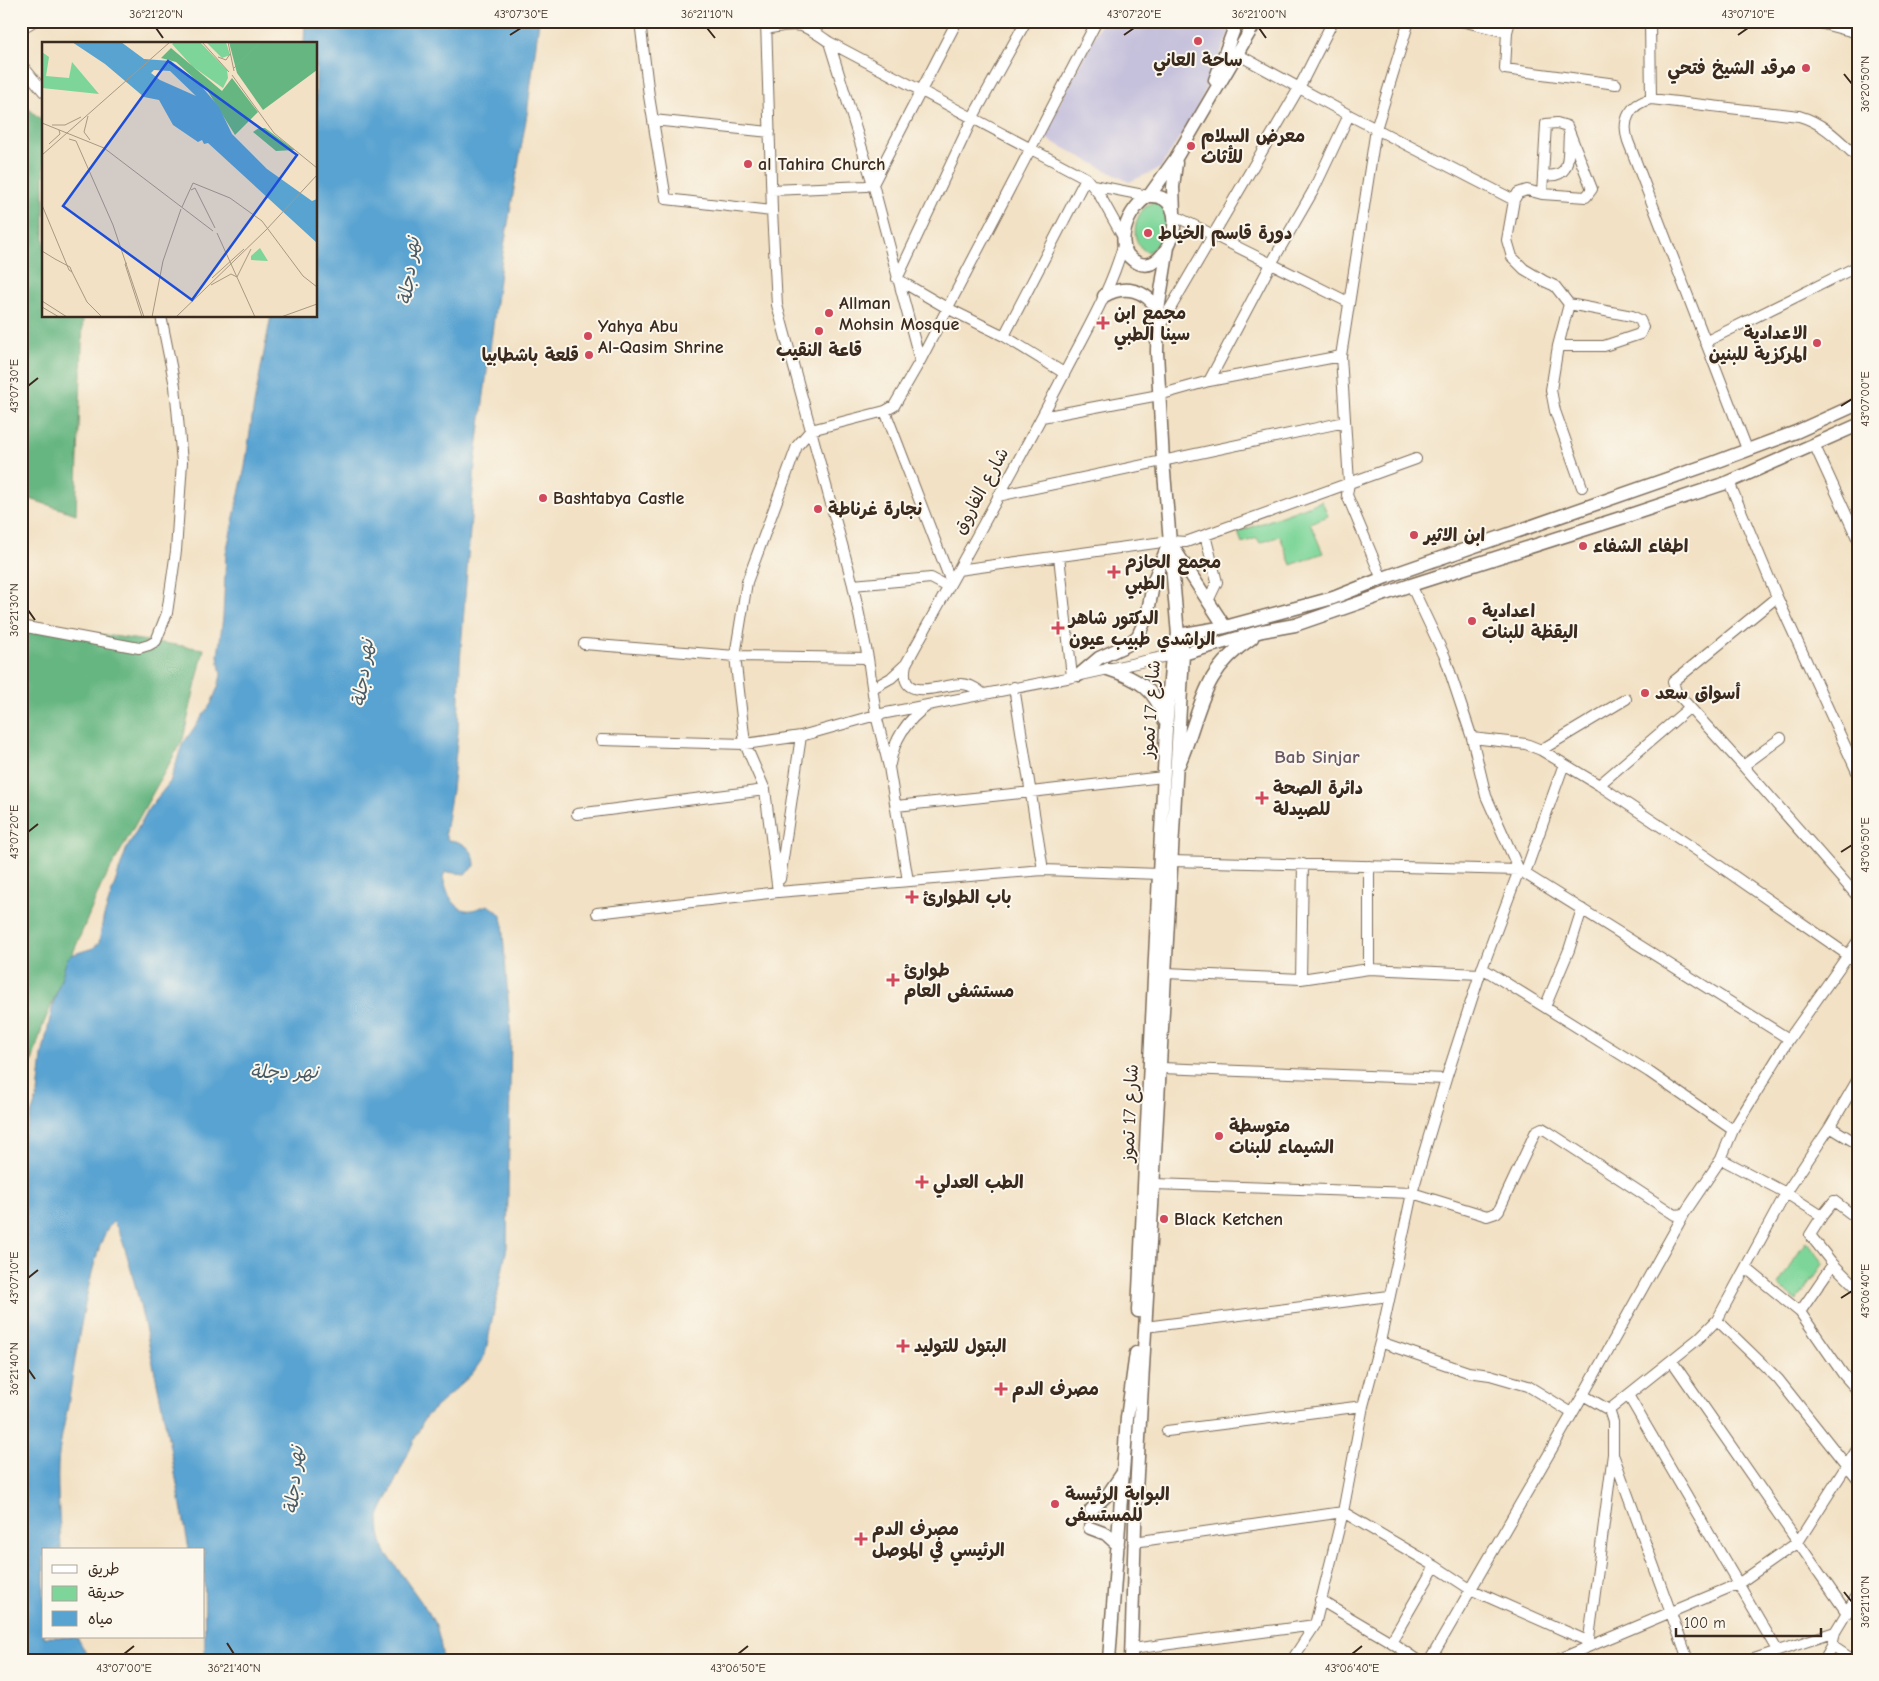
<svg xmlns="http://www.w3.org/2000/svg" width="1879" height="1681" font-family="'Comic Neue','Playpen Sans Arabic',sans-serif">
<rect width="100%" height="100%" fill="#fbf7ec"/>
<filter id="ink" filterUnits="userSpaceOnUse"><feTurbulence type="fractalNoise" baseFrequency=".02" numOctaves="2"/><feDisplacementMap in="SourceGraphic" scale="10" xChannelSelector="R" yChannelSelector="G"/><feConvolveMatrix kernelMatrix="1 2 1 2 8 2 1 2 1" color-interpolation-filters="sRGB"/></filter>
<filter id="wash" filterUnits="userSpaceOnUse"><feTurbulence type="fractalNoise" baseFrequency=".0096" numOctaves="4" result="noise"/><feDisplacementMap in="SourceGraphic" scale="20" xChannelSelector="R" yChannelSelector="G"/><feGaussianBlur stdDeviation="1.12" result="paint"/><feColorMatrix in="noise" values="0 0 0 0 0 0 0 0 0 0 0 0 0 0 0 0 0 1.4 0 .05"/><feComposite in="paint" operator="in"/></filter>
<g filter="url(#wash)">
<rect width="100%" height="100%" fill="#f2e1c4"/>
<path fill="#c5c0db" d="M1102,21H1234L1198,107L1161,168L1129,182L1045,138L1044,134Z"/>
<path fill="#7dd599" stroke="#5c805c" d="M1155,202H1160L1168,210C1166,226 1163,244 1148,252C1126,244 1135,206 1155,202Z
M1322,501L1328,516L1310,523L1323,553L1291,565L1280,536L1260,543L1257,538L1242,543L1238,532Z
M1806,1241L1824,1263L1797,1301L1778,1285Z"/>
<path fill="#66b681" stroke="#507050" d="M21,102L44,122V316H83L76,514L21,496Z
M21,623L204,649L183,739L101,886L43,1025L21,1098Z"/>
<path fill="#59a3d1" stroke="#4a6678" d="M305,21H539L527,114L501,264L475,464L460,663L458,732L452,790L445,833L448,840C463,841 475,849 475,866L465,874L446,872L443,876C445,890 454,913 472,910C477,909 482,907 487,905C501,911 505,919 503,934L511,1037L507,1247L485,1355L472,1374L425,1417L379,1516L380,1534L385,1551L429,1613L436,1626L440,1641L443,1660H205L204,1550H189C182,1509 132,1235 113,1222C91,1240 73,1373 68,1406C64,1425 59,1446 58,1466C57,1494 60,1522 61,1550H44V1637H77L90,1660H21V1145L38,1094L42,1056L53,1004L67,959L71,955L93,948L99,943L103,919L126,850L149,808L170,782L182,745L211,704L218,687L221,675L218,656L223,617L226,553L245,467L254,404L271,316H316V44H304Z"/>
</g>
<g filter="url(#ink)">
<g fill="none" stroke-linecap="round" stroke-linejoin="round">
<g stroke="#7b6a58" stroke-width="12">
<path id="minor" d="M640,21L649,96L666,199L772,211
M766,21L772,211L777,305L853,585L868,658L876,715L889,767L908,881
M1461,21L1507,32
M1510,21L1507,32L1505,69L1616,84
M1650,21L1651,99
M1812,21L1858,33
M21,29L34,21
M766,29C799,23 801,22 829,42L1086,178L1099,194L1123,237
M829,42L873,184L920,361
M1237,54L1349,115L1514,200L1507,240L1512,257L1524,269L1544,281L1555,286L1569,304L1558,346L1551,390L1555,411L1582,487
M21,64L44,92
M653,120L770,132
M1543,175C1573,179 1567,157 1569,135
M1093,185L1148,196
M772,190L866,186L873,184L957,21
M1514,200L1518,193L1527,190L1542,194L1586,197L1592,189L1567,126L1557,123L1546,124L1542,194
M1175,216L1348,302
M897,279L973,117L1026,21
M897,279L947,308L1004,336L1064,373
M1157,331L1299,88L1333,21
M1004,336L1086,178
M1705,342L1858,266
M1558,346H1604L1640,334L1643,327L1640,320L1632,316L1569,304
M1209,381L1271,264L1313,191L1349,115
M885,411L951,582
M1042,417L1159,395L1209,381L1341,356
M1814,444L1858,540
M1747,449L1628,141C1621,120 1630,104 1651,99L1799,116C1824,123 1840,141 1858,158
M1729,482L1777,597L1858,774
M998,496L1345,422
M1205,535L1217,582L1208,601
M1059,556L1072,677
M958,570L1170,541L1186,542L1416,459
M1382,579L1347,495L1349,483L1341,356L1376,129L1409,21
M853,585L931,578L948,587
M1777,597L1673,682L1676,692L1743,766L1858,897
M21,626L139,648L149,645L156,641L167,613L176,551L182,462L175,386L161,316
M584,644L735,656L868,658
M1014,687L1043,870
M873,688L891,678L906,664
M982,693C976,688 969,684 961,684C943,684 897,705 906,664C957,571 1010,478 1059,384C1082,338 1111,292 1124,242
M1472,738L1526,744L1541,750L1599,785L1708,858L1858,962
M601,740L745,744L801,736L876,715L1072,677L1172,655
M1541,750L1626,699
M890,764C894,740 907,720 927,706
M1743,766L1781,738
M1599,785L1689,708
M896,806L1031,792L1163,777
M577,814L765,790
M1171,861L1519,870L1789,1039
M1369,866V969
M1525,873L1564,764
M780,879L801,736
M778,892L765,790L745,744L735,656L747,582L797,446L811,430L885,411L894,406L920,361L1097,21
M597,913L778,892L1043,870L1160,874
M1482,968L1649,1072L1733,1130
M1166,973L1301,979L1369,969L1480,974
M1301,979L1303,864
M1545,1007L1569,950L1582,909
M1161,1068L1446,1079
M1830,1127L1858,1144
M1721,1159L1786,1193L1822,1216L1810,1235L1833,1264L1858,1289
M1154,1184L1412,1193L1487,1216L1496,1213L1499,1210L1536,1131L1542,1128L1547,1131L1675,1215L1684,1214
M1822,1216L1834,1201L1858,1219
M1746,1268L1800,1312L1843,1374L1858,1391
M1800,1312L1833,1264
M1717,1320L1778,1379L1858,1480
M1145,1327L1389,1296
M1380,1342L1468,1372L1490,1375L1528,1386L1572,1413
M1672,1361L1847,1613
M1583,1395L1609,1410L1698,1339L1717,1320L1786,1193L1830,1127L1858,1079
M1628,1395L1777,1650
M1167,1431L1363,1406
M1614,1457L1688,1660
M1134,1542L1343,1512L1435,1566L1470,1589L1585,1640L1588,1647
M1320,1600L1391,1642L1417,1660
M1391,1642L1435,1566
M1588,1646L1613,1454V1422L1609,1410
M1832,1646L1853,1660
M1132,1649L1315,1625
M1292,1660L1315,1625L1343,1512L1363,1406L1380,1342L1412,1193L1446,1079L1480,974L1519,870L1486,796L1472,738L1445,657L1411,585
M1430,1660L1583,1395L1684,1214L1721,1159L1733,1130L1789,1039L1858,941
M1557,1660L1738,1584L1798,1542L1858,1448
M1751,1660L1835,1632
M1824,1660L1832,1646L1835,1632L1858,1594"/>
</g>
<g stroke="#7b6a58" stroke-width="15">
<path id="major" d="M1215,80L1237,21
M1149,196L1176,158L1256,21
M1149,196C1196,193 1169,277 1138,263C1109,250 1129,206 1149,196Z
M1174,213L1173,187L1176,163
M1104,296C1125,284 1146,290 1158,310
M1171,544L1225,627
M1178,635L1225,627L1311,604L1333,598L1386,577L1713,463L1796,432L1858,404
M1174,654H1183L1262,631L1295,625L1411,585L1627,516L1729,482L1858,425
M1108,669C1136,678 1157,689 1164,720
M1079,675L1099,658L1127,645L1138,636L1147,616L1154,580L1169,543
M1179,764C1202,711 1199,673 1252,638
M1138,1311L1166,729L1172,655L1178,635
M1091,1510L1109,1493L1122,1474
M1090,1528L1106,1534L1118,1545
M1109,1660L1127,1418L1136,1353
M1131,1660L1136,1492L1183,654L1178,635L1163,461L1157,352L1158,310L1168,247"/>
</g>
<use href="#minor" stroke="#fff" stroke-width="10"/>
<use href="#major" stroke="#fff" stroke-width="12"/>
</g>
</g>
<path fill="none" stroke="#3b2a1e" stroke-width="2" d="M156,28L163,38M707,28L715,38M1259,28L1266,38M510,35L521,28M1124,35L1134,28M1738,35L1748,28M1844,74L1852,84M28,386L38,378M1841,406L1852,399M28,610L35,620M28,832L38,824M1841,852L1852,845M28,1278L38,1270M1841,1298L1852,1291M28,1369L35,1379M1844,1592L1852,1602M227,1643L234,1654M124,1654L134,1646M738,1654L748,1646M1352,1654L1362,1646"/>
<g fill="#d1495b" stroke="#fbf7ec" stroke-width="2">
<circle cx="1198" cy="41" r="5"/>
<circle cx="1806" cy="68" r="5"/>
<circle cx="1191" cy="146" r="5"/>
<circle cx="748" cy="164" r="5"/>
<circle cx="1148" cy="233" r="5"/>
<circle cx="829" cy="313" r="5"/>
<path d="M1100.5 315.5h5v5h5v5h-5v5h-5v-5h-5v-5h5z"/>
<circle cx="819" cy="331" r="5"/>
<circle cx="588" cy="336" r="5"/>
<circle cx="1817" cy="343" r="5"/>
<circle cx="589" cy="355" r="5"/>
<circle cx="543" cy="498" r="5"/>
<circle cx="818" cy="509" r="5"/>
<circle cx="1414" cy="535" r="5"/>
<circle cx="1583" cy="546" r="5"/>
<path d="M1111.5 564.5h5v5h5v5h-5v5h-5v-5h-5v-5h5z"/>
<circle cx="1472" cy="621" r="5"/>
<path d="M1055.5 620.5h5v5h5v5h-5v5h-5v-5h-5v-5h5z"/>
<circle cx="1645" cy="693" r="5"/>
<path d="M1259.5 790.5h5v5h5v5h-5v5h-5v-5h-5v-5h5z"/>
<path d="M909.5 889.5h5v5h5v5h-5v5h-5v-5h-5v-5h5z"/>
<path d="M890.5 972.5h5v5h5v5h-5v5h-5v-5h-5v-5h5z"/>
<circle cx="1219" cy="1136" r="5"/>
<path d="M919.5 1174.5h5v5h5v5h-5v5h-5v-5h-5v-5h5z"/>
<circle cx="1164" cy="1219" r="5"/>
<path d="M900.5 1338.5h5v5h5v5h-5v5h-5v-5h-5v-5h5z"/>
<path d="M998.5 1381.5h5v5h5v5h-5v5h-5v-5h-5v-5h5z"/>
<circle cx="1055" cy="1504" r="5"/>
<path d="M858.5 1531.5h5v5h5v5h-5v5h-5v-5h-5v-5h5z"/>
</g>
<g text-anchor="middle" dominant-baseline="central" stroke-width="4" stroke-linejoin="round" paint-order="stroke">
<g font-size="18" font-weight="bold" fill="#3b2a1e" stroke="#fbf7ec" text-anchor="start">
<text x="1198" y="60" text-anchor="middle">ساحة العاني</text>
<text x="1796" y="68" text-anchor="end">مرقد الشيخ فتحي</text>
<text x="1201" y="136">معرض السلام<tspan x="1201" dy="21">للأثاث</tspan></text>
<text x="758" y="164">al Tahira Church</text>
<text x="1158" y="233">دورة قاسم الخياط</text>
<text x="839" y="303">Allman<tspan x="839" dy="21">Mohsin Mosque</tspan></text>
<text x="1114" y="313">مجمع ابن<tspan x="1114" dy="21">سينا الطبي</tspan></text>
<text x="598" y="326">Yahya Abu<tspan x="598" dy="21">Al-Qasim Shrine</tspan></text>
<text x="1807" y="333" text-anchor="end">الاعدادية<tspan x="1807" dy="21">المركزية للبنين</tspan></text>
<text x="819" y="350" text-anchor="middle">قاعة النقيب</text>
<text x="579" y="355" text-anchor="end">قلعة باشطابيا</text>
<text x="553" y="498">Bashtabya Castle</text>
<text x="828" y="509">نجارة غرناطة</text>
<text x="1424" y="535">ابن الاثير</text>
<text x="1593" y="546">اطفاء الشفاء</text>
<text x="1125" y="562">مجمع الحازم<tspan x="1125" dy="21">الطبي</tspan></text>
<text x="1482" y="611">اعدادية<tspan x="1482" dy="21">اليقظة للبنات</tspan></text>
<text x="1069" y="618">الدكتور شاهر<tspan x="1069" dy="21">الراشدي طبيب عيون</tspan></text>
<text x="1655" y="693">أسواق سعد</text>
<text x="1273" y="788">دائرة الصحة<tspan x="1273" dy="21">للصيدلة</tspan></text>
<text x="923" y="897">باب الطوارئ</text>
<text x="904" y="970">طوارئ<tspan x="904" dy="21">مستشفى العام</tspan></text>
<text x="1229" y="1126">متوسطة<tspan x="1229" dy="21">الشيماء للبنات</tspan></text>
<text x="933" y="1182">الطب العدلي</text>
<text x="1174" y="1219">Black Ketchen</text>
<text x="914" y="1346">البتول للتوليد</text>
<text x="1012" y="1389">مصرف الدم</text>
<text x="1065" y="1494">البوابة الرئيسة<tspan x="1065" dy="21">للمستسفى</tspan></text>
<text x="872" y="1529">مصرف الدم<tspan x="872" dy="21">الرئيسي في الموصل</tspan></text>
</g>
<g font-size="18" fill="#3b2a1e" stroke="#fbf7ec">
<text transform="translate(981 491) rotate(-61)">شارع الفاروق</text>
<text transform="translate(1151 709) rotate(-86)">شارع 17 تموز</text>
<text transform="translate(1130 1113) rotate(-87)">شارع 17 تموز</text>
</g>
<g font-size="19" font-style="italic" fill="#475a66" stroke="#fbf7ec">
<text transform="translate(409 271) rotate(-83)">نهر دجلة</text>
<text transform="translate(363 673) rotate(-83)">نهر دجلة</text>
<text x="284" y="1072">نهر دجلة</text>
<text transform="translate(294 1480) rotate(-85)">نهر دجلة</text>
</g>
<g font-size="19" font-weight="bold" fill="#6b5a65" stroke="#fbf7ec">
<text x="1317" y="757">Bab Sinjar</text>
</g>
</g>
<g transform="translate(42 42)">
<rect width="275" height="275" fill="#f2e1c4"/>
<path d="M133,0H158L185,28L186,36L181,46L150,24L130,2ZM164,0H184L188,13L180,16ZM0,10L7,15L4,34L27,36L30,20L57,52L0,46ZM218,206L226,219L209,218V214Z" fill="#7dd599"/>
<path d="M187,0H275V28L221,68L195,31ZM129,6L180,49L190,36L216,70L193,93L165,48L134,20L119,16ZM217,86H223L253,108L234,109L211,90Z" fill="#66b681"/>
<path d="M30,0H79L102,17L129,19L155,39L177,65L190,92L225,127L270,159L275,157V201L166,101L162,102L160,98L156,100L131,83L117,58L102,55L63,22ZM112,28L128,29L154,54L118,38L109,31Z" fill="#59a3d1" fill-rule="evenodd"/>
<path fill="none" stroke="#a99882" stroke-width="1" d="M160,0L187,30M186,0L192,29M176,15L184,18L188,12M191,27L218,0M190,33L232,91L275,126M46,74L42,90L48,98M0,81L62,106L171,189M10,83H23L39,75M27,97L34,99L71,183L102,275M7,102L18,92L17,88M0,113L128,0M149,148L153,146L173,186M0,163L27,228L30,230L28,225M140,165L151,141L188,156L220,179L261,234L275,245M175,191L213,275M0,209L13,217M13,217L28,225M85,221L83,222L100,275M30,230L45,260L60,275M189,232L195,235L209,207M170,236L202,207M169,243L189,232M0,259L25,275M0,265L17,275M110,275L121,219L139,167M134,275L224,188L275,133M239,275L275,262"/>
<path fill="#1d4ed8" fill-opacity="0.15" stroke="#1d4ed8" stroke-width="2.5" d="M126,19L255,113L150,258L21,164Z"/>
<rect width="275" height="275" fill="none" stroke="#3b2a1e" stroke-width="2.5"/>
</g>
<rect width="1879" height="1681" fill="none" stroke="#fbf7ec" stroke-width="55"/>
<rect x="42" y="1548" width="162" height="90" fill="#fbf7ec" stroke="#aea59a"/>
<rect x="52" y="1565" width="25" height="8" fill="#ffffff" stroke="#aea59a"/>
<text x="88" y="1574" font-size="15" fill="#3b2a1e">طريق</text>
<rect x="52" y="1586" width="25" height="15" fill="#7dd599" stroke="#aea59a"/>
<text x="88" y="1598" font-size="15" fill="#3b2a1e">حديقة</text>
<rect x="52" y="1611" width="25" height="15" fill="#59a3d1" stroke="#aea59a"/>
<text x="88" y="1624" font-size="15" fill="#3b2a1e">مياه</text>
<path d="M1676 1628v8h145v-8" fill="none" stroke="#3b2a1e" stroke-width="2.5"/>
<text x="1684" y="1628" font-size="15" fill="#3b2a1e" stroke="#fbf7ec" stroke-width="4" paint-order="stroke">100 m</text>
<rect x="28" y="28" width="1824" height="1626" fill="none" stroke="#3b2a1e" stroke-width="2"/>
<g font-size="12" text-anchor="middle" fill="#3b2a1e">
<text x="156" y="18">36°21'20"N</text>
<text x="521" y="18">43°07'30"E</text>
<text x="707" y="18">36°21'10"N</text>
<text x="1134" y="18">43°07'20"E</text>
<text x="1259" y="18">36°21'00"N</text>
<text x="1748" y="18">43°07'10"E</text>
<text transform="translate(1865 84) rotate(-90)" y="4">36°20'50"N</text>
<text transform="translate(14 386) rotate(-90)" y="4">43°07'30"E</text>
<text transform="translate(1865 399) rotate(-90)" y="4">43°07'00"E</text>
<text transform="translate(14 610) rotate(-90)" y="4">36°21'30"N</text>
<text transform="translate(14 832) rotate(-90)" y="4">43°07'20"E</text>
<text transform="translate(1865 845) rotate(-90)" y="4">43°06'50"E</text>
<text transform="translate(14 1278) rotate(-90)" y="4">43°07'10"E</text>
<text transform="translate(1865 1291) rotate(-90)" y="4">43°06'40"E</text>
<text transform="translate(14 1369) rotate(-90)" y="4">36°21'40"N</text>
<text transform="translate(1865 1602) rotate(-90)" y="4">36°21'10"N</text>
<text x="124" y="1672">43°07'00"E</text>
<text x="234" y="1672">36°21'40"N</text>
<text x="738" y="1672">43°06'50"E</text>
<text x="1352" y="1672">43°06'40"E</text>
</g>
</svg>
